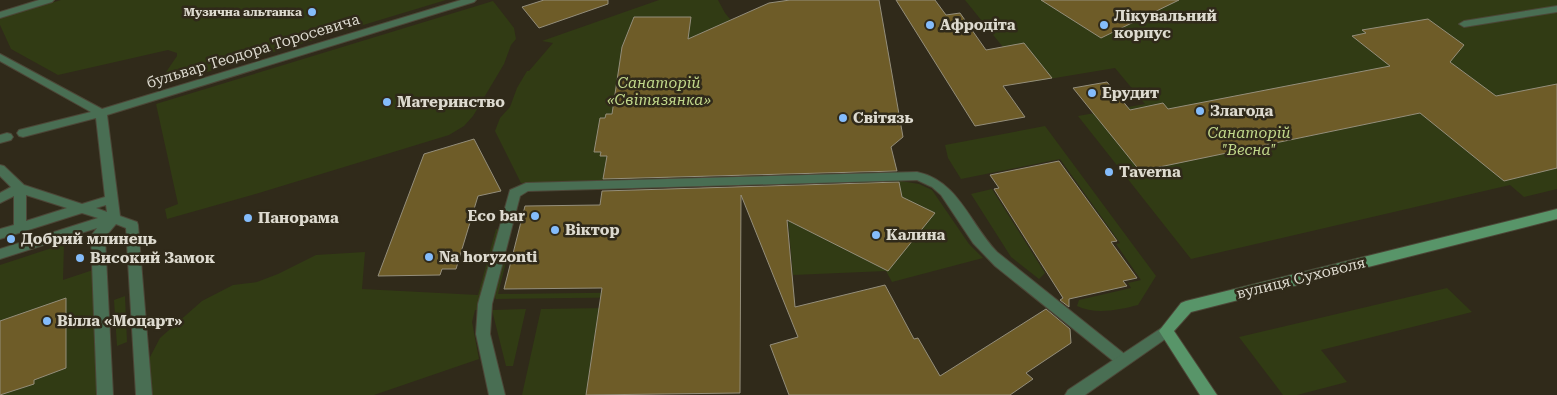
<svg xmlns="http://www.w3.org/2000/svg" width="1557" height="395" font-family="'Roboto Serif',serif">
<rect width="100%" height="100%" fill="#302a1a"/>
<path fill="#313b14" d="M61,0H446L161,86L164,75L177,56V53L168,50L58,75L11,49L0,25V18Z
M659,0H718L725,13L734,24L709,168L690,177L521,183L495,131L500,118L510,107L517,88L527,71H529L553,43L542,41Z
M965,0H1557V189L1524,197L1510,185L1191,259L1078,116L1145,104L1115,68L1031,82Z
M493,1L514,28L516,39L511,45L504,64L473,116L464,126L449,135L252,195L167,219L165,209L178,204L156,104Z
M1045,126L1156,276L1138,305C1119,310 1095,315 1077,306L1079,300L1131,288L1128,283L1141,280L1116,244L1120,243L1060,159L961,179L948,158L945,145Z
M895,180L919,184L932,190L969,244L983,258L892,282L886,271L793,275L785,187L846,194L858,181Z
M992,189L1045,273L1039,279L1011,257L971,194Z
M496,229H500L479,310H475L472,322L479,359L374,395H152L149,359L160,338L202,301L233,285L257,282L278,274L316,255L365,252L362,289L478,295Z
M64,244L63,280L93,270L97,395H0V265Z
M501,258H507L498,294L741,291V296L496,299L492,294Z
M1447,288L1472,312L1321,350L1347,382L1297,395H1283L1239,337Z
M125,296L127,342L117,346L114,300Z
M740,306V318L597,321L586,395H522L541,309Z
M526,309L513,366H506L492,310Z"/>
<path fill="#6e5c28" stroke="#948e7b" d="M544,0H608V4L539,28L522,7Z
M790,0H879L903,137L891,147L897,171L603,179L607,156H600L601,152H594L600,118H605L606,114H612L622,47L634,17H691L688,39L769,3Z
M896,0H935L946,15L960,13L986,50L1024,43L1052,78L1003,86L1025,117L975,126Z
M1041,0H1179L1101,38Z
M1428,19L1464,45L1450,62L1496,96L1557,84V168L1504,181L1420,113L1140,171L1073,88L1107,82L1130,110L1163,103L1168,109L1390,66L1352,36L1366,33L1362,30Z
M474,139L501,191L478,196L456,269H442L440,275L378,276L424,154Z
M1059,161L1117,241L1111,242L1137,278L1123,281L1127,286L1069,299V307L1060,300L1063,298L994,189L999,188L990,175Z
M899,182L902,197L935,213L888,271L787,220L795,307L885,285L914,339L918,338L940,376L1046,309L1070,329L1071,343L1026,373L1033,379L1010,395H789L770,345L798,337L741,195L740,393L586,395L602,288L504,289L525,206L600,205L602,191Z
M66,298V368L34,380V384L0,395V321Z"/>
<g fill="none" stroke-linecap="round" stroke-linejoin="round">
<g stroke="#4c4637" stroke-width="2">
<path id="lane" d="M1557,6V12L1464,27L1459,24L1464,21Z
M917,172C959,181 969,223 997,252L1127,356L1129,360L1127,364L1122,366L1117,364L995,266L973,243L941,195L932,187L917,180L528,191L520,196L492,304L490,334L505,395H489L476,334L478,304L510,190L526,183Z"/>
</g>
<g stroke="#4c4637" stroke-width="2">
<path id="street" d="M39,0H54L52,2L0,18V12Z
M461,0H476L474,2L107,115L120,216L137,222L138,225L152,395H136L126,228L116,224L105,237L113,395H97L91,236L97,228L0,259V249L98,218L82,213L0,239V229L14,225V196L0,203V193L11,187L0,176V165L4,166L24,185L82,204L105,197L96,118L23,137L19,136L17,133L19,130L91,112L0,61V54L102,109ZM26,195L67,208L26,221ZM106,205L107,212L96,208Z
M7,133L11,134L13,137L11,140L0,143V135Z
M1166,325L1171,327L1173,331L1171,335L1085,395H1065L1068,390Z"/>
</g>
<g stroke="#4c4637" stroke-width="2">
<path id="secondary" d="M1557,209V219L1191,312L1174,331L1217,395H1200L1159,331L1181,303L1186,301Z"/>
</g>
<use href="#lane" fill="#496e53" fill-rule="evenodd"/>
<use href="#street" fill="#496e53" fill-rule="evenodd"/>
<use href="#secondary" fill="#589569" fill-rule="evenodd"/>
</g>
<g fill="#84bcfb" stroke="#302a1a" stroke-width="2">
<circle cx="312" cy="12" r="5"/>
<circle cx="930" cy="25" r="5"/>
<circle cx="1104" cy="25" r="5"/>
<circle cx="1092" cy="93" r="5"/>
<circle cx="387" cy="102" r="5"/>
<circle cx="1200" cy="111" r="5"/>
<circle cx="843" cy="118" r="5"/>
<circle cx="1109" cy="172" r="5"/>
<circle cx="535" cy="216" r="5"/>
<circle cx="248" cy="218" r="5"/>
<circle cx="555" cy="230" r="5"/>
<circle cx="876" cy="235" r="5"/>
<circle cx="11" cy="239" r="5"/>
<circle cx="429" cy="257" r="5"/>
<circle cx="80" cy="258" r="5"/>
<circle cx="47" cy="321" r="5"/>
</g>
<g text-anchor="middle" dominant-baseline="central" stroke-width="5" stroke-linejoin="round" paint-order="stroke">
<g font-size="12" font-weight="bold" fill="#dddacf" stroke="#302a1a" text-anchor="end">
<text x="302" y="12">Музична альтанка</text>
</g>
<g font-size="15" font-weight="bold" fill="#dddacf" stroke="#302a1a" text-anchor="start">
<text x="1114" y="16">Лікувальний<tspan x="1114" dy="17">корпус</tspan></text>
<text x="940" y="25">Афродіта</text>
<text x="1102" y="93">Ерудит</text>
<text x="397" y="102">Материнство</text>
<text x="1210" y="111">Злагода</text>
<text x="853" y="118">Світязь</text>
<text x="1119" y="172">Taverna</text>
<text x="525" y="216" text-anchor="end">Eco bar</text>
<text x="258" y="218">Панорама</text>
<text x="565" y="230">Віктор</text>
<text x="886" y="235">Калина</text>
<text x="21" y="239">Добрий млинець</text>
<text x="439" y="257">Na horyzonti</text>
<text x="90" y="258">Високий Замок</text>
<text x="57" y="321">Вілла «Моцарт»</text>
</g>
<g font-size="15" fill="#dddacf" stroke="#302a1a">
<text transform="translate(253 51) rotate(-17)">бульвар Теодора Торосевича</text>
<text transform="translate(1301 278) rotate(-14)">вулиця Суховоля</text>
</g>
<g font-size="15" font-style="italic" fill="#c1d88b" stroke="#302a1a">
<text x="659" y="83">Санаторій<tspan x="659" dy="17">«Світязянка»</tspan></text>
<text x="1249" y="133">Санаторій<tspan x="1249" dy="17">"Весна"</tspan></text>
</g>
</g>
</svg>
